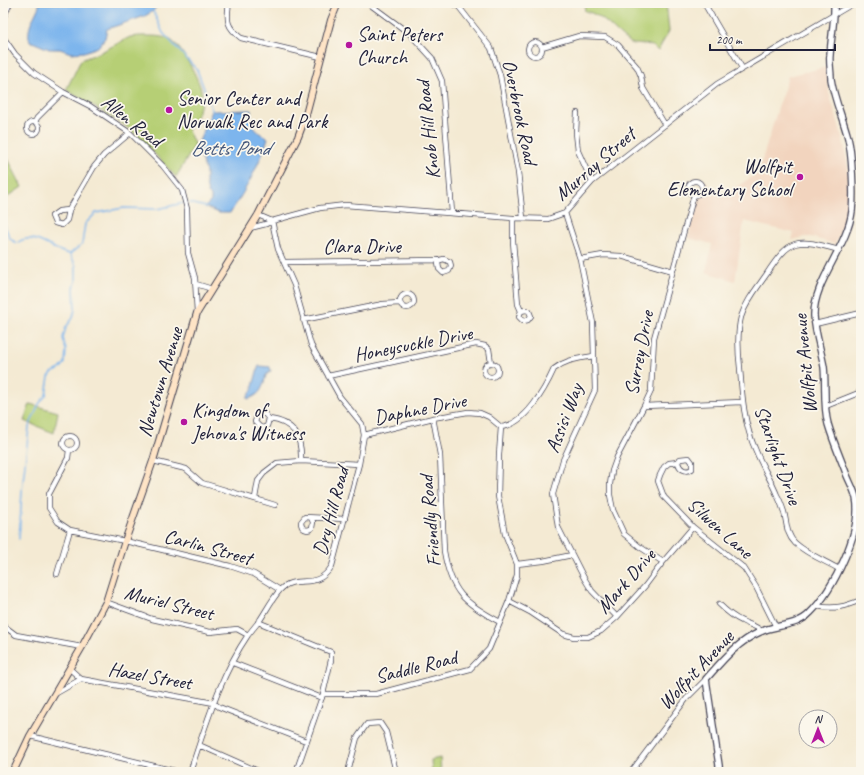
<svg xmlns="http://www.w3.org/2000/svg" width="864" height="775" font-family="Caveat,sans-serif">
<rect width="100%" height="100%" fill="#fbf7ec"/>
<filter id="ink" filterUnits="userSpaceOnUse"><feTurbulence type="fractalNoise" baseFrequency=".025" numOctaves="2"/><feDisplacementMap in="SourceGraphic" scale="8" xChannelSelector="R" yChannelSelector="G"/><feConvolveMatrix kernelMatrix="1 2 1 2 8 2 1 2 1" color-interpolation-filters="sRGB"/></filter>
<filter id="wash" filterUnits="userSpaceOnUse"><feTurbulence type="fractalNoise" baseFrequency=".012" numOctaves="4" result="noise"/><feDisplacementMap in="SourceGraphic" scale="16" xChannelSelector="R" yChannelSelector="G"/><feGaussianBlur stdDeviation="0.9" result="paint"/><feColorMatrix in="noise" values="0 0 0 0 0 0 0 0 0 0 0 0 0 0 0 0 0 1.4 0 .05"/><feComposite in="paint" operator="in"/></filter>
<g filter="url(#wash)">
<rect width="100%" height="100%" fill="#f4ead3"/>
<path fill="#f2d4be" d="M827,67L829,93L839,125L844,145L848,167V208L847,217L835,244L811,237H804L792,240L794,233L744,221L735,281L706,272L712,244L688,238L700,198L705,192L706,181L714,193L730,191L758,173L788,76Z"/>
<path fill="#b6cf75" stroke="#6c7858" d="M584,3H666L669,31L658,51C648,39 639,48 629,42C614,32 604,15 585,11Z
M139,36C149,36 164,35 172,41C183,49 203,85 202,97C201,110 194,120 188,131L195,145L176,177L139,137L122,123L66,90L81,60L101,52L130,37Z
M3,149L22,187L3,200Z
M30,404L58,412L54,433L24,421Z
M440,758L441,772H432L431,760Z"/>
<path fill="#7db5ed" stroke="#506c94" d="M39,3H160L153,11L145,16L107,29L105,38L98,47L84,52L71,53L60,49H49L30,41C25,30 35,16 39,6Z
M251,110C251,126 254,131 268,138C259,165 246,190 230,213H219L205,207L211,201V196L208,193L206,184V172L197,146L212,111Z
M259,366L270,367L271,371L266,375C263,387 261,395 248,399V396L252,390L258,368Z"/>
<g fill="none" stroke-linecap="round" stroke-linejoin="round">
<path stroke="#7db5ed" stroke-width="1.5" d="M153,11L163,33L197,70L213,113
M190,203L206,207
M3,222C8,230 7,240 17,243C34,230 51,251 70,254
M70,254L82,244L85,224L96,213L124,208L158,209L183,203
M19,539L22,491L29,427L39,404L46,395L49,377L52,373L60,369L65,363L66,350L63,338L66,327L73,318L75,309L74,288L76,281V266L70,254"/>
</g>
</g>
<g filter="url(#ink)">
<g fill="none" stroke-linecap="round" stroke-linejoin="round">
<g stroke="#424052" stroke-width="6">
<path id="minor" d="M229,3C226,21 227,27 241,38L321,57
M368,3L410,34L432,58L442,81L452,213
M453,3L459,7L491,48L500,75L518,172L523,218
M704,3L742,68
M3,18L10,3
M3,37L15,54L34,73L63,92L90,106L130,133L163,166L182,190L187,209L188,253L195,278L197,313
M528 49a7 7 0 1 1 14 0a7 7 0 1 1-14 0Z
M542,47L579,36L605,37L618,45L637,67L641,76L643,88L665,125
M577,113L576,133L578,151L592,182
M27 128a6 6 0 1 1 12 0a6 6 0 1 1-12 0Z
M35,122L37,118L63,92
M688 188a7 7 0 1 1 14 0a7 7 0 1 1-14 0Z
M69,210L67,220L62,225L55,223L52,216L59,211L69,210L94,167L104,155L130,133
M565,213L580,259L593,323L595,390L563,460L553,494L558,527L584,578L592,591L617,617
M258,215L272,221L320,208L345,205L513,218L548,219L565,213L592,182L717,84L854,3
M513,218V241L518,304L521,311L519,317L523,321L528,320L531,316L529,311L526,310L521,311
M839,250C796,238 791,237 766,275C757,288 746,301 741,317C737,333 738,351 740,368C742,396 744,425 756,451C762,466 771,480 777,495C780,500 782,506 784,512C787,523 786,534 795,543C807,554 825,561 839,569
M580,259L603,255L621,256L673,271
M285,262L440,260L444,259L450,262L451,266L449,271L443,273L439,269L438,263L440,260
M196,284L212,289
M400 301a7 7 0 1 1 14 0a7 7 0 1 1-14 0Z
M303,320L383,304L400,303
M815,324L861,313
M484 370a7 7 0 1 1 14 0a7 7 0 1 1-14 0Z
M328,376L476,344L485,346L489,349L491,363
M644,406L742,402
M826,406L861,392
M433,418L440,455L444,551C451,592 464,603 500,622
M269,419L267,426L263,428L260,427L255,422L257,416L261,414H265L269,419C295,422 302,438 301,461
M501,427C525,425 545,389 554,369C567,359 578,359 593,356
M364,435L433,418L468,412L480,413L489,417L501,427
M63 443a7 7 0 1 1 14 0a7 7 0 1 1-14 0Z
M69,450L68,458L49,494V508L58,522L70,530L125,541L230,566L254,574L280,590
M153,461L186,469L202,483L275,505
M678,462C679,469 686,473 692,469V462L689,458L680,459L678,462L669,463L664,467L660,475L658,481L664,497L693,527L744,568L756,587L776,627
M255,498L258,481L264,473L277,463L301,461L359,464
M311,518L313,522L312,528C307,532 301,529 301,522L305,517L345,519
M663,562L640,547L624,534L613,510L610,495V484L612,471L617,457L644,406L651,391L654,338L694,195
M517,564L543,561L572,555
M57,574L70,530
M509,601L530,612L563,634L574,637H588L601,631L617,617L645,586L663,562L693,527
M106,602L152,619L210,632L237,629L248,635
M719,604C726,611 733,617 742,621C749,625 756,625 761,631
M817,606C834,610 846,606 861,600
M258,622L331,652V660L323,694L296,772
M3,623L4,626L16,635L82,647
M233,663L322,698
M70,669L81,679L214,703L219,707L306,741
M55,694L81,679
M323,694H376L470,669L489,649L509,601L517,575V564L505,534L498,496L499,455L501,427
M30,736L179,772
M199,745L260,772
M190,772C206,725 220,676 248,635C252,630 256,625 260,620C266,611 272,599 280,590C296,572 315,593 332,566L359,464L364,435L362,424L340,397L311,345L294,285L278,249L272,221L266,224L250,228
M348,772L357,738L367,724L380,723L386,732L396,772
M631,772L687,698L706,679"/>
</g>
<g stroke="#424052" stroke-width="8">
<path id="tertiary" d="M720,772L706,679C722,661 737,642 760,632C776,624 797,627 810,613C833,591 863,530 856,498C854,489 849,481 846,473C840,457 833,441 828,424C823,405 826,386 824,367C821,350 815,333 814,316C813,282 848,246 852,211C854,193 852,154 848,138C843,118 834,100 831,79C831,71 829,62 830,55C831,37 835,21 834,3"/>
</g>
<g stroke="#424052" stroke-width="8">
<path id="secondary" d="M13,772L30,736L82,647L106,602L125,541L153,461L197,313L258,215L298,137L305,118L331,20L338,3"/>
</g>
<use href="#minor" stroke="#fff" stroke-width="4.5"/>
<use href="#tertiary" stroke="#fff" stroke-width="5.5"/>
<use href="#secondary" stroke="#fee4c6" stroke-width="6"/>
</g>
</g>
<g fill="#b5179e" stroke="#fbf7ec" stroke-width="1.5">
<circle cx="349" cy="45" r="4"/>
<circle cx="169" cy="110" r="4"/>
<circle cx="800" cy="177" r="4"/>
<circle cx="184" cy="422" r="4"/>
</g>
<g text-anchor="middle" dominant-baseline="central" stroke-width="3.5" stroke-linejoin="round" paint-order="stroke">
<g font-size="20" fill="#22223b" stroke="#fbf7ec" text-anchor="start">
<text x="357" y="34">Saint Peters<tspan x="357" dy="23">Church</tspan></text>
<text x="177" y="98">Senior Center and<tspan x="177" dy="23">Norwalk Rec and Park</tspan></text>
<text x="792" y="166" text-anchor="end">Wolfpit<tspan x="792" dy="23">Elementary School</tspan></text>
<text x="192" y="410">Kingdom of<tspan x="192" dy="23">Jehova's Witness</tspan></text>
</g>
<g font-size="20" fill="#22223b" stroke="#fbf7ec">
<text transform="translate(520 112) rotate(78)">Overbrook Road</text>
<text transform="translate(132 121) rotate(38)">Allen Road</text>
<text transform="translate(428 130) rotate(-96)">Knob Hill Road</text>
<text transform="translate(595 164) rotate(-41)">Murray Street</text>
<text x="362" y="246">Clara Drive</text>
<text transform="translate(413 344) rotate(-11)">Honeysuckle Drive</text>
<text transform="translate(639 353) rotate(-79)">Surrey Drive</text>
<text transform="translate(805 364) rotate(-96)">Wolfpit Avenue</text>
<text transform="translate(160 382) rotate(-73)">Newtown Avenue</text>
<text transform="translate(420 409) rotate(-11)">Daphne Drive</text>
<text transform="translate(564 418) rotate(-69)">Assisi Way</text>
<text transform="translate(778 455) rotate(70)">Starlight Drive</text>
<text transform="translate(331 511) rotate(-75)">Dry Hill Road</text>
<text transform="translate(430 521) rotate(-95)">Friendly Road</text>
<text transform="translate(720 528) rotate(42)">Silwen Lane</text>
<text transform="translate(208 547) rotate(15)">Carlin Street</text>
<text transform="translate(626 581) rotate(-49)">Mark Drive</text>
<text transform="translate(169 603) rotate(14)">Muriel Street</text>
<text transform="translate(416 667) rotate(-14)">Saddle Road</text>
<text transform="translate(696 670) rotate(-47)">Wolfpit Avenue</text>
<text transform="translate(150 676) rotate(10)">Hazel Street</text>
</g>
<g font-size="21" font-style="italic" fill="#425579" stroke="#fbf7ec">
<text x="230" y="148">Betts Pond</text>
</g>
</g>
<rect width="864" height="775" fill="none" stroke="#fbf7ec" stroke-width="16"/>
<g transform="translate(818 729)"><circle r="19" fill="#fbf7ec" stroke="#a4a2a5"/>
<path d="M0-3L7 15L0 10L-7 15Z" fill="#b5179e"/>
<text y="-6" font-size="11" font-weight="bold" text-anchor="middle" fill="#22223b">N</text>
</g>
<path d="M710 44v6h125v-6" fill="none" stroke="#22223b" stroke-width="2"/>
<text x="716" y="44" font-size="12" fill="#22223b" stroke="#fbf7ec" stroke-width="3" paint-order="stroke">200 m</text>
</svg>
